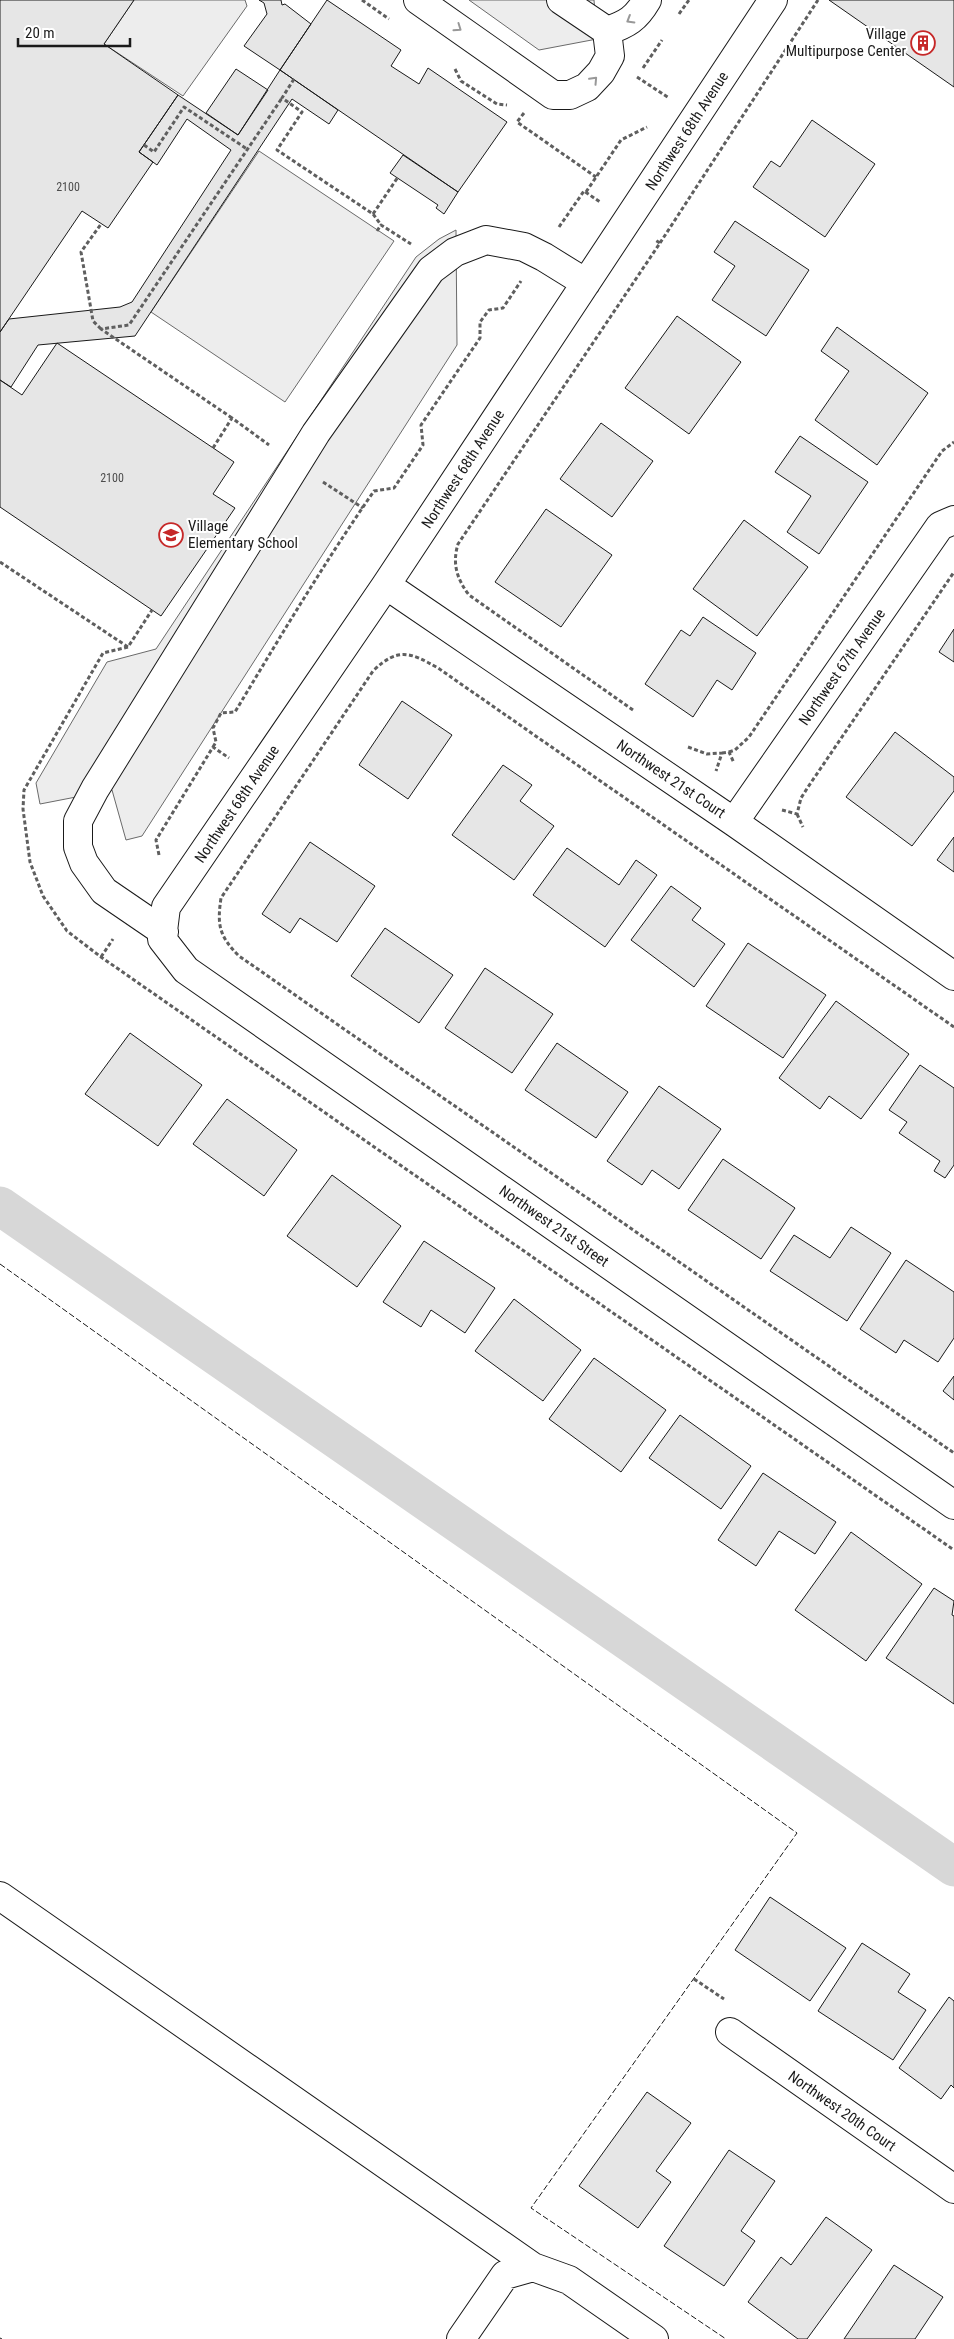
<svg xmlns="http://www.w3.org/2000/svg" width="954" height="2339" font-family="'Roboto Condensed',sans-serif">
<rect width="100%" height="100%" fill="#fff"/>
<path fill="#ededed" stroke="#6a6a6a" d="M134,0H245L247,6L183,96L104,44Z
M469,0H594L597,39L539,50Z
M259,151L394,241L285,402L151,312Z
M456,230L457,345L142,836L126,840L112,790L40,804L36,783L107,662L156,649L416,257L439,239Z"/>
<g fill="none" stroke-linecap="round" stroke-linejoin="round">
<path stroke="#d7d7d7" stroke-width="39" d="M0,1206L954,1867"/>
</g>
<path fill="#e6e6e6" stroke="#1a1a1a" d="M0,0H134L104,44L178,95L139,152L153,162L108,228L82,211L0,332Z
M259,0H281L282,5L285,4L311,24L280,70L244,46L267,14L264,3Z
M327,0L401,50L391,66L419,84L428,68L507,122L458,192L280,70Z
M829,0H954V87Z
M236,69L268,90L238,135L206,113Z
M280,70L338,110L329,124L292,99L135,336L38,345L11,387L0,380V332L9,319L120,307L132,302L231,150L187,119L157,165L139,152L178,95L238,135Z
M812,120L875,164L825,237L753,187L771,161L780,167Z
M403,155L458,192L444,214L436,208L438,205L390,173Z
M735,221L809,270L766,336L712,300L735,266L714,252Z
M677,316L741,362L689,434L625,388Z
M837,327L928,393L877,465L815,420L849,371L821,351Z
M57,343L234,462L213,494L235,508L161,616L0,507V380L22,395Z
M601,423L653,461L612,517L560,479Z
M800,436L868,482L819,554L787,532L811,496L775,472Z
M546,509L612,555L561,627L495,582Z
M744,520L808,567L757,636L693,589Z
M703,617L756,653L732,690L717,680L693,717L645,684L681,630L690,636Z
M954,629V662L939,652Z
M402,701L452,735L408,799L359,765Z
M895,732L954,777V791L912,846L846,797Z
M503,765L532,785L520,801L554,826L514,880L452,835Z
M954,837V872L937,860Z
M310,842L375,886L337,942L300,918L290,933L262,914Z
M567,848L619,885L636,860L657,875L605,947L533,895Z
M671,886L701,908L692,920L725,944L694,987L631,940Z
M385,928L453,975L419,1023L351,976Z
M748,943L826,995L783,1058L706,1006Z
M485,968L553,1014L512,1073L445,1028Z
M836,1001L909,1054L861,1119L829,1096L820,1109L779,1078Z
M130,1033L202,1085L158,1146L85,1094Z
M557,1043L628,1092L596,1138L525,1090Z
M920,1065L954,1088V1165L945,1178L934,1171L940,1161L899,1133L907,1122L889,1110Z
M659,1086L721,1129L679,1189L652,1170L642,1185L607,1161Z
M227,1099L297,1150L264,1196L193,1144Z
M723,1159L795,1208L761,1259L688,1210Z
M332,1175L401,1226L357,1287L287,1236Z
M851,1227L891,1253L847,1321L770,1271L794,1235L830,1258Z
M424,1241L495,1288L465,1333L431,1310L421,1327L383,1302Z
M906,1260L954,1292V1338L938,1362L904,1340L896,1353L860,1329Z
M514,1299L581,1350L543,1401L475,1351Z
M594,1358L666,1410L621,1472L549,1419Z
M954,1376V1400L943,1391Z
M680,1415L751,1466L721,1509L649,1458Z
M763,1473L836,1522L815,1554L779,1531L756,1566L718,1540Z
M851,1532L922,1584L866,1661L795,1610Z
M934,1588L954,1601L952,1615L954,1616V1704L886,1658Z
M770,1897L846,1948L810,2001L735,1950Z
M862,1943L910,1974L898,1992L926,2010L893,2060L818,2011Z
M949,1997L954,2001V2088L951,2085L941,2099L899,2068Z
M647,2092L691,2123L656,2171L671,2182L638,2228L579,2186Z
M729,2150L775,2181L741,2231L755,2241L724,2286L664,2246Z
M826,2217L872,2250L807,2339H798L748,2302L781,2257L791,2265Z
M894,2265L943,2297L915,2339H844Z"/>
<g fill="none" stroke-linecap="round" stroke-linejoin="round">
<g stroke="#1a1a1a" stroke-width="30">
<path id="minor" d="M418,0L553,95H570L587,87L601,72L610,56L607,31L561,0
M773,0L386,585L166,907L162,939L186,970L954,1505
M607,31C627,24 636,19 647,0
M386,585L734,822L954,976
M734,822L940,526L954,520
M164,932L104,891L84,863L78,847V821L95,789L316,433L431,270L455,252L486,240L524,247L544,257L586,283
M0,1896L533,2267
M730,2032L954,2189
M461,2339L505,2275L533,2267L569,2280L654,2339"/>
</g>
<path stroke="#5f5f5f" stroke-width="3" stroke-dasharray="4 2.5" stroke-linecap="butt" d="M362,0L389,19
M679,14L689,0
M643,68L662,40
M455,69L461,81L497,104L507,105
M637,77L669,98
M294,79L282,98L302,112L277,150L373,214L381,225
M524,113L517,122L596,177
M144,145L154,152L184,107L247,149
M586,192L621,140L647,127
M373,214L398,177
M559,227L584,191L600,202
M377,231L381,225L411,244
M660,243L818,0
M101,329L93,321L81,252L101,224
M232,418L101,329L129,325L282,98
M213,448L232,418L269,445
M323,482L363,508
M0,562L128,647L152,610
M128,647L103,653L24,790L23,809L30,862L43,896L67,931L101,957L954,1550
M633,710L469,595C457,579 452,564 458,544L660,243L655,240
M213,747L216,742L213,728L221,713L235,712C280,637 324,563 374,491L394,488L423,445L421,425L480,338V322L489,310L503,308L521,281
M688,747L707,754L722,753L716,771
M729,752L735,750L749,737L942,451L954,442
M722,753L729,752L734,763
M782,810L797,814L801,798L808,787L954,572
M797,814L803,827
M159,855L156,840L213,747L229,758
M101,957L113,939
M954,1027L438,668C410,652 398,647 373,671L221,898C217,925 219,936 239,956L954,1453
M694,1979L724,1999"/>
<use href="#minor" stroke="#fff" stroke-width="28"/>
<path stroke="#1a1a1a" stroke-width="1" stroke-dasharray="6 2.5" stroke-linecap="butt" d="M0,1264L797,1833L531,2208L726,2339
M0,2338L2,2339"/>
</g>
<defs><path id="oneway-chevron" d="M-2-3.5L2.5 0L-2 3.5" fill="none" stroke-width="1.6" stroke-linecap="round" stroke-linejoin="round" transform="scale(1.25)"/></defs>
<g stroke="#989898">
<use href="#oneway-chevron" transform="translate(630 20) rotate(149)"/>
<use href="#oneway-chevron" transform="translate(458 28) rotate(35)"/>
<use href="#oneway-chevron" transform="translate(594 80) rotate(-47)"/>
</g>
<defs>
<g id="building-ring" transform="scale(1.25)"><circle r="9.5" fill="#fff" stroke="#c62828" stroke-width="1.5"/><path d="M-4-6H4V6H1V3H-1V6H-4ZM-2.5-4.3h1.7v1.8h-1.7ZM.8-4.3h1.7v1.8H.8ZM-2.5-1h1.7V.8h-1.7ZM.8-1h1.7V.8H.8Z" fill="#c62828"/></g>
<g id="school-ring" transform="scale(1.25)"><circle r="9.5" fill="#fff" stroke="#c62828" stroke-width="1.5"/><path d="M0-5L7-2L0 1L-7-2ZM-4 1L0 2.5L4 1V4Q0 6-4 4Z" fill="#c62828"/></g>
</defs>
<g fill-rule="evenodd">
<use href="#building-ring" x="923" y="43"/>
<use href="#school-ring" x="171" y="535"/>
</g>
<g text-anchor="middle" dominant-baseline="central" stroke-width="4" stroke-linejoin="round" paint-order="stroke">
<g font-size="12" fill="#4d4d4d">
<text x="68" y="187">2100</text>
<text x="112" y="478">2100</text>
</g>
<g font-size="15" fill="#1a1a1a" stroke="#fff" text-anchor="end">
<text x="906" y="34">Village<tspan x="906" dy="17">Multipurpose Center</tspan></text>
<text x="188" y="526" text-anchor="start">Village<tspan x="188" dy="17">Elementary School</tspan></text>
</g>
<g font-size="15" fill="#1a1a1a" stroke="#fff">
<text transform="translate(687 131) rotate(-57)">Northwest 68th Avenue</text>
<text transform="translate(463 469) rotate(-57)">Northwest 68th Avenue</text>
<text transform="translate(842 667) rotate(-55)">Northwest 67th Avenue</text>
<text transform="translate(671 779) rotate(34)">Northwest 21st Court</text>
<text transform="translate(237 804) rotate(-56)">Northwest 68th Avenue</text>
<text transform="translate(554 1226) rotate(35)">Northwest 21st Street</text>
<text transform="translate(842 2111) rotate(35)">Northwest 20th Court</text>
</g>
</g>
<path d="M18 38v8h112v-8" fill="none" stroke="#1a1a1a" stroke-width="2.5"/>
<text x="25" y="38" font-size="15" fill="#1a1a1a" stroke="#ffffff" stroke-width="4" paint-order="stroke">20 m</text>
</svg>
